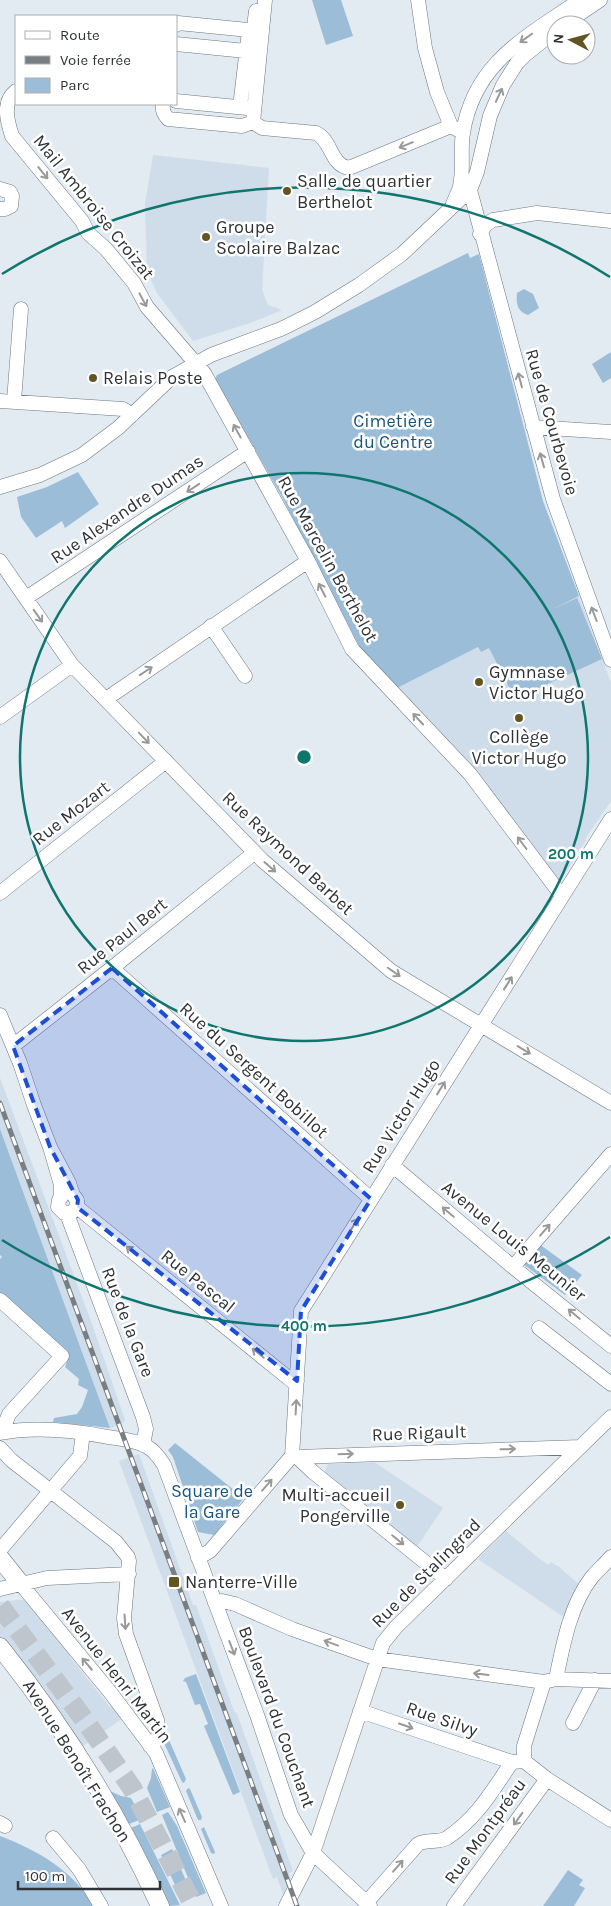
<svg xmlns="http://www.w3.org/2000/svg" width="611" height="1906" font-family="Karla,sans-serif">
<rect width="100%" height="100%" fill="#e2eaf2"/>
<path fill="#cedde9" d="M153,155L269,168L262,290L268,305L282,310L250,323L193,341L157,293L147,271L145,204Z
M579,596L611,683V801L585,839L586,840L561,880H557L476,770L397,688L478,647L480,651L486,643Z
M0,1078L92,1324L125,1420L122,1424L110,1428L0,1129Z
M139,1454L193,1605H196L234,1711L237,1714L293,1871L289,1873L290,1879L283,1895L277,1877L273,1879L119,1461Z
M374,1462L443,1508L416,1548L324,1473L328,1464Z
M506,1531L541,1560L549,1565L551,1562L559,1567L581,1586L565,1618L478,1559Z
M27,1599L70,1652V1657L110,1707H114L123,1718L80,1748L0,1641V1602Z"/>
<path fill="#9cbdd8" d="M312,0H341L353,36L326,45Z
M468,253L470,258L479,254L543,501L579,596L551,610L577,598L602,659L515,699L489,648L481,652L478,647L397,688L360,648L282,497L215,379L217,375Z
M524,289L533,294L539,308L528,315C517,312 516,303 517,293Z
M611,352V378L603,383L592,364Z
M78,472L99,504L65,528L62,521L36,538L21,517L17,497L47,487Z
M0,1129L110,1428L53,1422L54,1418L77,1414L82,1407L88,1390L78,1385L79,1379L65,1367L69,1356L0,1294V1259L2,1257L0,1255Z
M539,1244L582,1275L565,1295L523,1264Z
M175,1443L244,1498L214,1535L198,1532L173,1457L168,1450Z
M196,1674L240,1792L233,1795L204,1726L208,1724L200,1704L195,1705L186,1682L183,1681L185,1678Z
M166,1740H169L186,1779L184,1783L182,1782L164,1743Z
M153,1768L170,1807L157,1812L147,1788L151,1778L152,1769Z
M188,1788L190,1789L202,1817L201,1820H198L186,1791Z
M110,1791L121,1796L131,1798L142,1819L129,1824Z
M168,1812L177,1826L206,1893L196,1897L162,1815Z
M140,1824L180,1905L169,1906L131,1828Z
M204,1827L215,1852L214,1854L211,1853L201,1829Z
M164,1832L167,1836L162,1844L153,1846L152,1843L159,1834L162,1835Z
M0,1836C39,1851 72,1870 94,1906H0Z
M172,1849L187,1883L176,1887L161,1855Z
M568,1870L583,1880L579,1885L585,1888L574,1906H543Z"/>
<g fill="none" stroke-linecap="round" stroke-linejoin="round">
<path stroke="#bec5cc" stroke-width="20" stroke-dasharray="20 10" stroke-linecap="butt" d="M0,1606L86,1722L132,1788L194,1906"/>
<g stroke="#6f777d" stroke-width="15">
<path id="minor" d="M265,0L253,122L262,128L316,133C332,140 330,165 349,168L451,126
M418,0L425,48L437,92L451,126L458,130
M176,25L178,23L258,31
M563,25L600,0
M176,44L246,51
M16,91C2,102 7,120 12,136L82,221L88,233L106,249L134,283L147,307L204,373L308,561L352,649L470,774L562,896
M176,101L247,108
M163,104C162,111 164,114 168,119L242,126L253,122
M240,107L249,31L254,27L256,11
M0,189L10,192L12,196L11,206L5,209H0
M470,190L553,499L611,660
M453,204C455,198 459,192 460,186C464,169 460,150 463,133C474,62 527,37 580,0
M480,234L485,225L493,220L537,213L611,221
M0,401L123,409L132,415
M14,401L21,309
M533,427L611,432
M0,487L40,475L82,455L118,428L172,377L211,355L281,329L315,312L359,285L402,254L470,190L477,172L490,116L503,85L517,63L525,55L556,30
M0,561L72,665L262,860L391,971L611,1103
M26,598L248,451
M211,626L245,676
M106,699L308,561
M0,717L72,665
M0,893L166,761
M112,968L371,1199
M0,1015L20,1063L34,1105L50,1147L61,1185V1197L59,1200L58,1207L64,1213H71L77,1207V1200L73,1195L69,1183L50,1147
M13,1046L112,968L254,853
M392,1165L513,1267L611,1346
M77,1207L292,1381H297
M67,1214L143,1417L146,1429L143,1445
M513,1267L611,1154
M0,1300L62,1356L9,1414L2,1432
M539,1328L611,1384
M0,1433C35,1426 73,1430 108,1437C121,1439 134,1440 146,1446C154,1450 159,1457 164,1465L257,1715L291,1815L313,1853L370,1906
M0,1448L11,1460L116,1542L128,1557L129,1561L124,1618L126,1634L157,1720C159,1731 161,1739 150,1746
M292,1456L297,1457L313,1472L446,1579
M297,1457L580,1447
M0,1550L80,1456L83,1433
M198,1558L210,1551L292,1456L301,1311L611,819
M20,1583L110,1692L156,1753L221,1906
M0,1589L47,1578L129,1574
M215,1603L222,1601L235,1604L292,1629L377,1659L544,1682L556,1679L611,1681
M556,1679C563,1645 570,1605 592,1577C598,1570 605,1564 611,1557
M360,1711L512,1762L524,1761L547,1779L611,1820
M573,1723L595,1680
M524,1761V1746L544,1682
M0,1823L5,1826
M53,1838L79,1869L101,1906
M366,1903L418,1844C427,1839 439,1843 447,1838C478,1817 492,1791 512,1762
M286,1906L313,1853L383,1643L396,1627L611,1417
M454,1906L547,1779"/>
</g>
<g stroke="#6f777d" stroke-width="19">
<path id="major" d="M0,1558L20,1583
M0,1647C63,1726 118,1813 160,1906"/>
</g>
<use href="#minor" stroke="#fff" stroke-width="14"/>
<use href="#major" stroke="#fff" stroke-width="18"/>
<g stroke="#797e83" stroke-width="5">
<path id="rail" d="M0,1103L297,1906"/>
</g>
<use href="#rail" stroke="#fff" stroke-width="3" stroke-dasharray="9" stroke-linecap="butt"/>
</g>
<defs><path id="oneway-shaft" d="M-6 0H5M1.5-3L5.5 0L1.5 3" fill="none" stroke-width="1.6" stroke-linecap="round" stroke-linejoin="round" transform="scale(1.25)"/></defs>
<g stroke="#98999a">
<use href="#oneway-shaft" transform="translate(526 38) rotate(145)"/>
<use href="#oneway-shaft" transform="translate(499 95) rotate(-65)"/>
<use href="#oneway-shaft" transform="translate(406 145) rotate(158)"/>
<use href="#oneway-shaft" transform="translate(43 173) rotate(51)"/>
<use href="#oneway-shaft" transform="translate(143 300) rotate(62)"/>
<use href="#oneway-shaft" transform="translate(520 380) rotate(-105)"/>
<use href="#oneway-shaft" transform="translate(237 431) rotate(-119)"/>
<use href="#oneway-shaft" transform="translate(542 460) rotate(-106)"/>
<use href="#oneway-shaft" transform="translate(193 488) rotate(146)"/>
<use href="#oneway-shaft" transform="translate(322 590) rotate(-117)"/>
<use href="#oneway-shaft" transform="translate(594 614) rotate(-111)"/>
<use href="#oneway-shaft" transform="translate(38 616) rotate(55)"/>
<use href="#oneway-shaft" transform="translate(146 671) rotate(-34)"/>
<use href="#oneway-shaft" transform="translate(418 719) rotate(-133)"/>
<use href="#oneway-shaft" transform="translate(144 738) rotate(46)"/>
<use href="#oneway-shaft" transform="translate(522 843) rotate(-127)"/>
<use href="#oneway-shaft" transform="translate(270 867) rotate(41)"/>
<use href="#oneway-shaft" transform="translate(394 972) rotate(35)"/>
<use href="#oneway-shaft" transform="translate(508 983) rotate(-58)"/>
<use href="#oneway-shaft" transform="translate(524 1050) rotate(31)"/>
<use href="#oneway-shaft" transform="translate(441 1088) rotate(-58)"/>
<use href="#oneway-shaft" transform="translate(448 1212) rotate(-140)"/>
<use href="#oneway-shaft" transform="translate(354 1225) rotate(-58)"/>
<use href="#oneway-shaft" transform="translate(545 1230) rotate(-49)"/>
<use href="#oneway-shaft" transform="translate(132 1251) rotate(-141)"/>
<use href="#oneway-shaft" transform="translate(574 1314) rotate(-140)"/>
<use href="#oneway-shaft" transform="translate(258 1353) rotate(-141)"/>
<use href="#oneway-shaft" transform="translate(296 1407) rotate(-87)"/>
<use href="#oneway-shaft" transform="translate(508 1449) rotate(-1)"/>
<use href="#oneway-shaft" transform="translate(346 1454) rotate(-2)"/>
<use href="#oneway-shaft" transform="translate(267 1485) rotate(-49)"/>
<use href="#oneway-shaft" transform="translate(398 1540) rotate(39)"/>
<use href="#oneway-shaft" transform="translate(125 1622) rotate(86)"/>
<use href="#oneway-shaft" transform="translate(331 1643) rotate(-160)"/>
<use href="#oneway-shaft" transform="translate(232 1648) rotate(69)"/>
<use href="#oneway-shaft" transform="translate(87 1664) rotate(-130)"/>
<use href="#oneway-shaft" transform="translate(481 1674) rotate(-173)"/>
<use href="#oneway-shaft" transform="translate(406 1726) rotate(19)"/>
<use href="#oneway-shaft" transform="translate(182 1815) rotate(-114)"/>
<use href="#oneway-shaft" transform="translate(518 1819) rotate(126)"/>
<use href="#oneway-shaft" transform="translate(398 1866) rotate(-49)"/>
</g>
<path fill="#1d4ed8" fill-opacity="0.2" stroke="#1d4ed8" stroke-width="4" stroke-dasharray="10 6" stroke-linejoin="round" d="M112,968L371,1199L301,1311L297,1381L77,1207L78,1200L50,1147L13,1046Z"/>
<g fill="none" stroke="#0f766e" stroke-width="2.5">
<circle cx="304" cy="757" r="284"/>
<path d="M610 1237A569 569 0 0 1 2 1240M2 274A569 569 0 0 1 610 277"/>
</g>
<g fill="#635522" stroke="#fff" stroke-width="2">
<circle cx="287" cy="191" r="5"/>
<circle cx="206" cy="237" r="5"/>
<circle cx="93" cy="378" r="5"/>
<circle cx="479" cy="682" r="5"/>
<circle cx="519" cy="718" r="5"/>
<circle cx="400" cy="1505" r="5"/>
<rect x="168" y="1576" width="12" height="12" rx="2.5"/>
</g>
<g text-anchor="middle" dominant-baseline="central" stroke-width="5" stroke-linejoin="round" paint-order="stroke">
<g font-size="18" fill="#303336" stroke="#fff" text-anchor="start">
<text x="297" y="181">Salle de quartier<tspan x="297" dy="21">Berthelot</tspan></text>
<text x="216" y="227">Groupe<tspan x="216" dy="21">Scolaire Balzac</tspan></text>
<text x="103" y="378">Relais Poste</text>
<text x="489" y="672">Gymnase<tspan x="489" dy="21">Victor Hugo</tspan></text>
<text x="519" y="737" text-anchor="middle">Collège<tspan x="519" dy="21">Victor Hugo</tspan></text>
<text x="390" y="1495" text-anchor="end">Multi-accueil<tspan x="390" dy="21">Pongerville</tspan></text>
<text x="185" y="1582">Nanterre-Ville</text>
</g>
<g font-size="18" fill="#303336" stroke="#fff">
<text transform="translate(94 207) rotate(51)">Mail Ambroise Croizat</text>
<text transform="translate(552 422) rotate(74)">Rue de Courbevoie</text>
<text transform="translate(127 509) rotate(-34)">Rue Alexandre Dumas</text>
<text transform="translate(328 559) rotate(61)">Rue Marcelin Berthelot</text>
<text transform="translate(71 813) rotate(-38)">Rue Mozart</text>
<text transform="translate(288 853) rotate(43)">Rue Raymond Barbet</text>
<text transform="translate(122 936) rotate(-39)">Rue Paul Bert</text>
<text transform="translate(254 1070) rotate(42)">Rue du Sergent Bobillot</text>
<text transform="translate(401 1116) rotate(-58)">Rue Victor Hugo</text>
<text transform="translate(514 1241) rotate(39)">Avenue Louis Meunier</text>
<text transform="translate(198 1281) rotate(39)">Rue Pascal</text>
<text transform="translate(128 1322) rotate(69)">Rue de la Gare</text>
<text transform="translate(419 1433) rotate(-2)">Rue Rigault</text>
<text transform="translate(426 1573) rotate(-45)">Rue de Stalingrad</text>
<text transform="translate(117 1675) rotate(52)">Avenue Henri Martin</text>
<text transform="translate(277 1717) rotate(70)">Boulevard du Couchant</text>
<text transform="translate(442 1719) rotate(19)">Rue Silvy</text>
<text transform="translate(77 1761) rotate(58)">Avenue Benoît Frachon</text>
<text transform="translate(485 1831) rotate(-54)">Rue Montpréau</text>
</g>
<g font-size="18" fill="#19547d" stroke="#fff">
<text x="393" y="421">Cimetière<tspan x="393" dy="21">du Centre</tspan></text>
<text x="212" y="1491">Square de<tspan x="212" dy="21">la Gare</tspan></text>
</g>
</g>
<circle cx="304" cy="757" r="8" fill="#0f766e" stroke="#fff" stroke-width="2.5"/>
<g font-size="15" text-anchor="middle" font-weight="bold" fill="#0f766e" stroke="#fff" stroke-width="5" stroke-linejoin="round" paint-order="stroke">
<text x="571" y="859">200 m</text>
<text x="304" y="1331">400 m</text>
</g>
<rect x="15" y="15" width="162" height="90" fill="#ffffff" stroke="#acadaf"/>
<rect x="25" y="31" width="25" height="8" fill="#ffffff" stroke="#acadaf"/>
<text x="60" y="40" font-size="15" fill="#303336">Route</text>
<rect x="25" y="56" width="25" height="8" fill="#797e83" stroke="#acadaf"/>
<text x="60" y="65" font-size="15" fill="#303336">Voie ferrée</text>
<rect x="25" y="78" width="25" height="15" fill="#9cbdd8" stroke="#acadaf"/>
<text x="60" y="90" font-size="15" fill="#303336">Parc</text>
<g transform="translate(571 40) rotate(276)"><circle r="24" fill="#ffffff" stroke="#acadaf"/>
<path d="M0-4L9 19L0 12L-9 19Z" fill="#635522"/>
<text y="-8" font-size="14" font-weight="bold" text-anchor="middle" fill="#303336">N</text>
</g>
<path d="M18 1881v8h142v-8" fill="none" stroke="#303336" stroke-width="2.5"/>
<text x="25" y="1881" font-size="15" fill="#303336" stroke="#ffffff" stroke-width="4" paint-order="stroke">100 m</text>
</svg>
